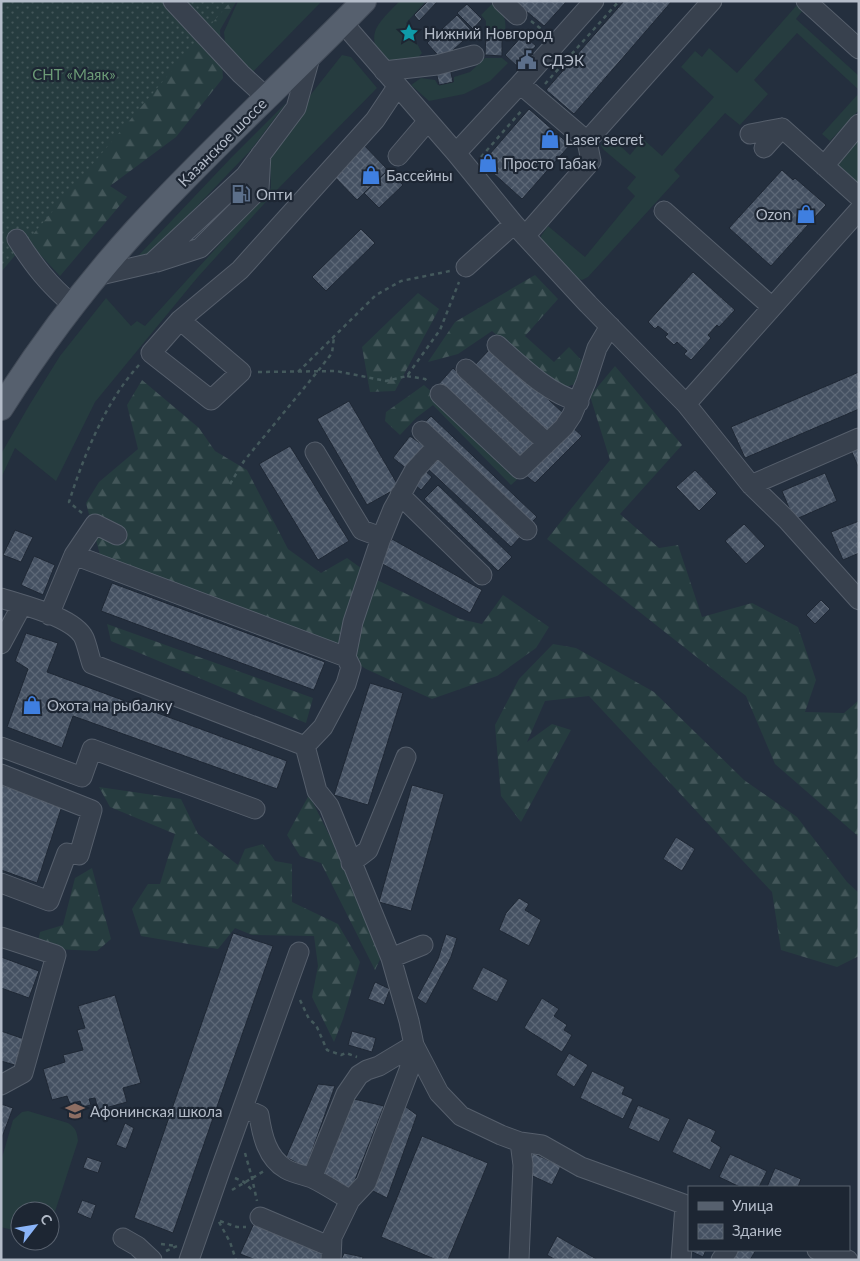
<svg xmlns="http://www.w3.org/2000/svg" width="860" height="1261" font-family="Lato,sans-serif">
<defs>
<pattern id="forest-firs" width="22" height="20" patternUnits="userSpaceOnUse" patternTransform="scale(1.25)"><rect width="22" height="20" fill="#263c3f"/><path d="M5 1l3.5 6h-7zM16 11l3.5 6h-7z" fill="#435659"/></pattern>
<pattern id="garden-dots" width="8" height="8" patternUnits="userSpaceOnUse" patternTransform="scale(1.25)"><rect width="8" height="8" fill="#263c3f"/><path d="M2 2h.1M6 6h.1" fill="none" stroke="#435659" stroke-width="1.8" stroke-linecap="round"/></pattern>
<pattern id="building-cross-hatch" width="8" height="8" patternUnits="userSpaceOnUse" patternTransform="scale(1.25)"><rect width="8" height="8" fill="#455162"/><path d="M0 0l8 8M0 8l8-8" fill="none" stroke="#5d6877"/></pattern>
</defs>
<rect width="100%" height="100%" fill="#242f3e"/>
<path fill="#263c3f" d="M238,1H322L249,76L226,52L224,32Z
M400,1H426L406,23L422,53L414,62C408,62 400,64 394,62C379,58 370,44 376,29C381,19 392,9 400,1Z
M493,3C503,13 507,18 505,32L486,30V21L481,15Z
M797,5L803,10L796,19L859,76V90L797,33L754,80L768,94L740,125L725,113L674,170L680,176L588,277L582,280L576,278L541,241V236L548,226L585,257L635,196L627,188L636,177L604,150L601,146L603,139L610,136L630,155L643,139L662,156L714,97L681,67L695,51L702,57L709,48L737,73Z
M342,55L351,57L377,88L273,194L197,278L95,402L56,481L15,448L1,478V454L30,404L60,356L106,298L131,326L137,321L145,326L271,188L270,158L312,93Z
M485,58H502L508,63L490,81L464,94L429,101L411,85L421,78L435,80L438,85L454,82V77L470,72Z
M859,93V110L830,141L822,134Z
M287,102L250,151L150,255L138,256L230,159Z
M859,134V187L836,167L835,160Z
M28,1111L68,1123C76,1128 77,1132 78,1141L50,1227V1211H20V1232L1,1227V1161L13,1120L22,1112Z"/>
<path fill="url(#forest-firs)" d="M204,1L236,2L220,30L223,78L176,137L110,186L127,197L60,276L34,248L5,221Z
M535,275L558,299L525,336L554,362L569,347L584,363L578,383L563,388L531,366L492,331L458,354L428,362L455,322Z
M418,293L439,309L395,391L370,392L362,347Z
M615,366L682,445L620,514L659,548L678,545L702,617L752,603L798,627L816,680L805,712L844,713L859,700V837L775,764L746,696L547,539L610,460L590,396Z
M142,380L199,428L215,451L247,470L288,549L321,573L347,558L379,581L460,619L482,624L503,595L549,627L536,648L497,676L432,699L366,669L337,650L100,555L86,503L99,482L138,449L127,405Z
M424,385L522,475L511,485L433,405L416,418L400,435L385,421L386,412Z
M107,624L313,698L306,723L111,641Z
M553,644L576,648L654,692L744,780L797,817L847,882L859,893V956L837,967L781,950L772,892L589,696L545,701L527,742L552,724L571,730L521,822L501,796L495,725L519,679Z
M99,787L181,799L198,834L238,865L245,849L263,844L275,861L292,864V902L338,924L360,962L343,1019L334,1042L312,997L318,966L314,936L252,935L235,928L218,949L141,936L132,909L148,884H160L175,834L110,807Z
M309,795L339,854L383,953L375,970L321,863L300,856L287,835Z
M92,868L111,939L97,951L54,949L37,945L40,932L63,925L75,878Z"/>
<path fill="url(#garden-dots)" d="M1,1H231L1,272Z"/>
<path fill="url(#building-cross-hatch)" stroke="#1f2835" d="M428,1H438L419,21L414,15Z
M514,1H567L544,26Z
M624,1H672L574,114L546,90Z
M467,4L482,19L473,29L457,13Z
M457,15L473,32L442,60L427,43Z
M486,33L502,34V56L485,55Z
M523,35L536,46L518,67L505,55Z
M450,68L453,82L439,85L436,71Z
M529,109L570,145L522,199L482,163Z
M360,141L388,170L357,200L329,171Z
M388,170L403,185L379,208L364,193Z
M782,170L793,180L795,178L826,205L771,266L729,228Z
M361,229L375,243L326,291L312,277Z
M693,272L735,310L719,327L717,325L708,335L711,338L691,360L684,354L687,351L677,342L674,345L665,337L668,334L658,326L655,329L648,322Z
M492,347L564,414L544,435L472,368Z
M453,368L535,445L519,463L437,386Z
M859,372V409L745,458L731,427Z
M349,401L399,487L367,505L317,419Z
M431,416L537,517L528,526L423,424Z
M572,427L582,436L535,483L524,474Z
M410,436L424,446L407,469L393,458Z
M859,439V469L848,443Z
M290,446L349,541L318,560L259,464Z
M436,454L522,535L511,547L425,466Z
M424,470L432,477L421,490L413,483Z
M695,470L717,493L699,511L676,487Z
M825,473L837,501L794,520L782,491Z
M438,485L512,557L498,571L424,499Z
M859,521V553L843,560L831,532Z
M744,524L765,546L746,564L725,541Z
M15,530L33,537L21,562L3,555Z
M392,539L482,590L470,613L379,562Z
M34,556L55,565L43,595L21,585Z
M112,583L325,662L314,690L101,611Z
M821,600L830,609L815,624L806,615Z
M26,633L58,643L47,672L287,761L277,789L73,716L62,748L7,727L28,669L15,661Z
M370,683L403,693L368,805L334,795Z
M1,785L62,806L37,883L1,870Z
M412,785L444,794L411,911L379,902Z
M676,837L695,849L682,871L663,859Z
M519,898L529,904L525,910L541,920L529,946L499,930L506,913Z
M233,933L273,946L173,1233L134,1218Z
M446,934L457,938L451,957L426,1004L417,998L438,959Z
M1,957L39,971L29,998L1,988Z
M483,967L508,980L497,1002L472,989Z
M375,982L390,989L384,1005L368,999Z
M115,995L141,1083L123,1088L127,1102L98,1110L95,1098L89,1099L91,1105L82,1107L80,1101L70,1104L67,1096L52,1100L43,1069L65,1062L63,1055L83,1050L77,1030L85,1028L78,1006Z
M542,998L559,1009L554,1016L567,1025L564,1030L572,1035L562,1052L524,1028Z
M1,1031L27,1040L18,1066L1,1061Z
M352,1031L376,1038L372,1052L348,1045Z
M569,1053L588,1065L574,1087L556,1075Z
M592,1071L625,1087L622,1094L633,1099L623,1119L580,1098Z
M318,1084L335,1086L306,1168L286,1157Z
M350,1098L384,1106L351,1190L321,1172Z
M1,1104L13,1108L1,1140Z
M402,1104L417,1115L387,1198L371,1190Z
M638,1105L670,1119L659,1142L628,1128Z
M688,1118L716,1131L711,1141L721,1147L710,1170L672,1152Z
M125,1123L134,1128L126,1149L116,1145Z
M422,1136L488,1163L448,1260H437L381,1237Z
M533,1153L561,1166L552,1185L524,1172Z
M730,1154L767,1171L759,1187H740L719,1177Z
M87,1157L102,1162L98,1173L83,1168Z
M775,1168L801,1179L798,1187H767Z
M82,1200L96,1205L91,1219L77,1213Z
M255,1221L325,1249L321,1260H256L240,1254Z
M557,1236L598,1260H556L547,1255Z
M688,1250H706L703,1257Z
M736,1250H756L750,1260H727Z
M344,1253L363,1257L362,1260H341Z"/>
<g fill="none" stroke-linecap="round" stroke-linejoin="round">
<g stroke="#565f6c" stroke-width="21">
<path id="minor" d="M173,1L241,74L266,97
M502,1L517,15
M806,1L859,49
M343,23L456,153L514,224L588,304L686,404L751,485L787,520L859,600
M384,71L437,65L474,55
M520,84L587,141L591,161L525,236
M782,128L859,197
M750,134L782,128
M587,141L712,1
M764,148L782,128
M456,153L520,84L594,1
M398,156L427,122
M824,166L859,124
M664,211L772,307
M17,239C34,266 49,285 73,305
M157,262L200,248L259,189L261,154
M466,267L514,224
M96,276L152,263L245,176L296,108L311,54
M180,320L241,372L211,400L151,353L180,320L240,270L375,120L397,87
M497,345C522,367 546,392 579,402
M466,369L547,443
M440,394L520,469L564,427L572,415L586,382L597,348L610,326
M686,404L859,210
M422,431L527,530
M315,452L362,530L381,537
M751,485L859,438
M400,495L482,575
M74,555L95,524L117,535
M1,598C22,605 74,617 84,638C87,645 89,655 92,664L305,746L317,791L329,806L391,958L409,1021L414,1045L409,1070L366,1183L350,1200L332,1237L331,1260
M49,615L74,555L346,657L351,667L346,684L323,727L305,746
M1,644L22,605
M346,657L353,622L380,541L393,509L414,471L437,446
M1,747L82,777L92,749L255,809
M1,774L92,810L79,855L67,853L49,901L1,883
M351,863L368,850L406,757
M1,937L56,955L23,1073L1,1085
M391,958L423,945
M414,1045L439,1093L461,1116L501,1135L520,1142L542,1145L581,1167L689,1206
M243,1108L259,1115C262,1135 267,1158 286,1169C295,1174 304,1175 312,1178C325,1184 338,1193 350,1200
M312,1178L346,1094L359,1075L367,1070L379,1066L414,1045
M260,1217L331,1247
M123,1238L137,1246L152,1260
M817,1250L848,1260
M189,1260L220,1171L299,952
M519,1260L523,1165L520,1142
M681,1260L685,1205
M721,1260L728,1250"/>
</g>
<g stroke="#414a57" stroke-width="26">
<path id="major" d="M1,408C41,345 86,285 136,230C209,150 289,78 364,1"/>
</g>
<path stroke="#44595c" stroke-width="2.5" stroke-dasharray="4 4" stroke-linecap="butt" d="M531,21L545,32
M545,84L619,1
M481,157L523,109
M258,372L336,371L386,381L407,376L440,330L459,282
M298,372L376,295L401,281L450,271
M407,376L425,379L428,382
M230,484L244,461L318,371L332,353L334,337
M82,513L69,502C84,455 106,401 139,365
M300,1000L309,1019L316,1025L327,1050L341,1055L346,1053L357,1057
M245,1153L252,1178L257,1201
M235,1178L244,1182L254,1192
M232,1190L264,1171
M220,1221L237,1227H246
M219,1222L230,1242L236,1260
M161,1244L177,1246
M166,1251L177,1246"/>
<use href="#minor" stroke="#38414e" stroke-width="19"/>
<use href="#major" stroke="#56606e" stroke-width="24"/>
</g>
<defs>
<g id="sight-bare" transform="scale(1.5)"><path d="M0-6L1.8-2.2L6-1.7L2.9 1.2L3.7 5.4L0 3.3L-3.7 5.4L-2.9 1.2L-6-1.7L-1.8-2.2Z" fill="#0f9aa8" stroke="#1d2633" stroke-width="2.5" paint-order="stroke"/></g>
<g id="civic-bare" transform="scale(1.5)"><path d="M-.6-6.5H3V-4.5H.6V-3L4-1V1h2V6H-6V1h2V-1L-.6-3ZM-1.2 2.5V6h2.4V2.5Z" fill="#5c6f8a" stroke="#1d2633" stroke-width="2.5" paint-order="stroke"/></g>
<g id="shop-bare" transform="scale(1.5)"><path d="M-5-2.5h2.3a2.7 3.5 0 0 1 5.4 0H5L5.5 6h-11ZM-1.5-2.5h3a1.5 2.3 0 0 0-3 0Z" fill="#3f7fe0" stroke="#1d2633" stroke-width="2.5" paint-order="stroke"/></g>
<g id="fuel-bare" transform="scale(1.5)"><path d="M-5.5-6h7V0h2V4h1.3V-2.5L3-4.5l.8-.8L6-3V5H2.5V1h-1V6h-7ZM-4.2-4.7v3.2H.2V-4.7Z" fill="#5c6f8a" stroke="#1d2633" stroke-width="2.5" paint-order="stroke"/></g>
<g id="school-bare" transform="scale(1.5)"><path d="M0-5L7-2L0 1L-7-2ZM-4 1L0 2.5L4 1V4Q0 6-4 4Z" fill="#8d6e63" stroke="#1d2633" stroke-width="2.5" paint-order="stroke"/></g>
</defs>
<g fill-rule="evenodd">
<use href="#sight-bare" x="409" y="33"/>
<use href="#civic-bare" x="527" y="60"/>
<use href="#shop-bare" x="550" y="139"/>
<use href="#shop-bare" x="488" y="163"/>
<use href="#shop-bare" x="371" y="175"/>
<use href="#fuel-bare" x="241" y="194"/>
<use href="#shop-bare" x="806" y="214"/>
<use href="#shop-bare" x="32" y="705"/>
<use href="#school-bare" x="75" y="1111"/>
</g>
<g text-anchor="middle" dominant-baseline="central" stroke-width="4.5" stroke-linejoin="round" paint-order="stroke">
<g font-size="15" fill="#b4bcc9" stroke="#1d2633" text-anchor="start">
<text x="424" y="33">Нижний Новгород</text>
<text x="542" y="60">СДЭК</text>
<text x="565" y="139">Laser secret</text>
<text x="503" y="163">Просто Табак</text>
<text x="386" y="175">Бассейны</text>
<text x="256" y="194">Опти</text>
<text x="791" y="214" text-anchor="end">Ozon</text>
<text x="47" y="705">Охота на рыбалку</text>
<text x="90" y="1111">Афонинская школа</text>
</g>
<g font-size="15" fill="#6b9a76" stroke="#1d2633">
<text x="74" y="74">СНТ «Маяк»</text>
</g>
<g font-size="15" fill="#b4bcc9" stroke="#1d2633">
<text transform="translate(222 142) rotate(-45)">Казанское шоссе</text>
</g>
</g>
<rect width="860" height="1261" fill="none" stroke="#b4bcc9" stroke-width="5"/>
<rect x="688" y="1186" width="162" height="65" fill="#1d2633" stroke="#59626f"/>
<rect x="698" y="1202" width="25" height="8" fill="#56606e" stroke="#59626f"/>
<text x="732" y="1211" font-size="15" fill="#b4bcc9">Улица</text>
<rect x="698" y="1224" width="25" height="15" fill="url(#building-cross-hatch)" stroke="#59626f"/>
<text x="732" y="1236" font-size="15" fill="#b4bcc9">Здание</text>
<g transform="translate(35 1226) rotate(59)"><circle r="24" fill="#1d2633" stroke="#59626f"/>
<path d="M0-4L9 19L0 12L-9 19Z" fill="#8ab4f8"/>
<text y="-8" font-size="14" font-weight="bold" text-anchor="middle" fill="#b4bcc9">С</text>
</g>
</svg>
